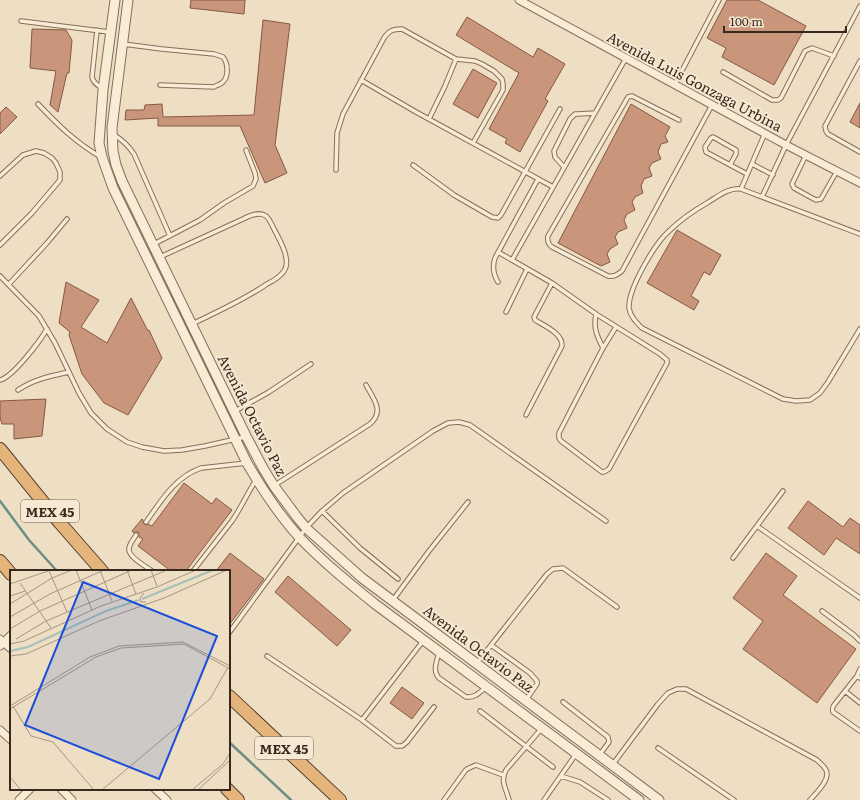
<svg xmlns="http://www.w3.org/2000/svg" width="860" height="800" font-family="Literata,serif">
<rect width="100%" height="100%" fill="#eddec4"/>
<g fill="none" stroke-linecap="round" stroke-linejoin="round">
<path stroke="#6d8e84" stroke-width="2.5" d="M0,501L29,540L57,571
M229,742L291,800"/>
</g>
<path fill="#ca967b" stroke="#865841" d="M191,0H245L244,14L190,8Z
M727,0H758L806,26L774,85L722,57L726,48L707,38Z
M467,17L533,57L538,48L565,64L545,99L548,101L520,152L505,143L507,139L489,129L519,73L456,35Z
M263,20L290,24L275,145L287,173L265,183L240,126H158V118L125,120L126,110H144L145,105L162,104L163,117L254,115Z
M32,29L66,30L72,40L69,73H67L58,112L50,105L56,71L30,68Z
M473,69L497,83L478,118L453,104Z
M860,103V128L850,122Z
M631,104L670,127L665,136L668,142L661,144L658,152L661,159L652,163L649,168L652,176L644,179L641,186L643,193L635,197L632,202L635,210L627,214L624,220L627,228L618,232L615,237L618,244L610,249L607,254L610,262L601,266L558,243Z
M6,107L17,117L0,134V113Z
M677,230L721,255L710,275L704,272L691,296L699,301L694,310L647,283Z
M66,282L99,300L81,327L107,343L131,298L148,331L149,330L162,358L128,415L104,403L82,374L69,335L70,332L59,323Z
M46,399L42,436L14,439V424H2L0,418V401Z
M184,483L212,504L216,498L232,510L186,571H171L138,546L143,539L139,537V535L138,532H136L134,533L132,531L142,519L143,520V522L144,524L146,525L148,524L152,526Z
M808,501L843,527L850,518L860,525V554L836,538L824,555L788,528Z
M230,553L264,579L229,625V571H216Z
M766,553L797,576L783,595L856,649L817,703L743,649L763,621L733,598Z
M288,576L351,630L337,646L275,592Z
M402,687L424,703L412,719L390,703Z"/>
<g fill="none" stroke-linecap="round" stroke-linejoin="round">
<g stroke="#876f5b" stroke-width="5.5">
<path id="service" d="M21,21L109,32
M97,30L92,77C93,83 98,85 103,89
M123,44L162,49L214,54L223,57C228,63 229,76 223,82C220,85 217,85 214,87L160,85
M860,61L825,126L826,131L828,134L860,152
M723,72L772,100H778L781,98L805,51L812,48L834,56
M361,80L416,112L553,187
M675,84L719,0
M38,104C57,124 76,143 101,157
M429,119L445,86L456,59
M679,120L632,96L628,97L548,236C547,241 548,244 552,247L608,276C614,277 617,275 622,271L712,105
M114,135C123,140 128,145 134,154L170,236
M806,155L792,184L794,188L812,198L816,200L821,199L837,171
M752,164L773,175
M413,165L454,195L492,217L498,218L501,215L560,109
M730,165L736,154V150L713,137L711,138L705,147L706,152L747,174
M564,167L555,157L554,151L570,119L575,114H578L595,113
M336,170L337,133L343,114L384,38C389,31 392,29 402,29L456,59L475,61L482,64L494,71L502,79L503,84V90L473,143
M0,176L23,155L36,151L44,153L52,158L56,163L60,172V180L32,213L0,245
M741,189L765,133
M762,197L786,145L860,6
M860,234L741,189C729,187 717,197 707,203C693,211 680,220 668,232C654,245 628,289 629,308C630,316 636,322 642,328L783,399L796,401L810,400L820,393L828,382L860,329
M154,244L200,220L224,203L253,186L256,179L255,173L246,150
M498,252L552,283L596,314L660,354L667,360V363L609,469L604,472H602L561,441L559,438V433L603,348L616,327
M160,257L243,219C249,216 259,211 266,216C269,218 272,225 274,229C279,239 292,260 284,271C280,277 273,281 267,284C244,300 217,312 192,324
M512,260L626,58
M0,276L39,316L55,343L79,393L91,413L107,429L127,442L142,447L164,451L182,450L205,446L245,437
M498,282C493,274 492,267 495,258L538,179
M9,284L47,243L67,219
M506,312L527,269
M596,314C593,328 597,336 603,348
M0,380C13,377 40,341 47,329
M18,390C34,379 51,376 69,372
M235,411L269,392L311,364
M526,415L562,346C563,334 545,326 535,320L534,317L552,283
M275,485L370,424C385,411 373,398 366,385
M322,511L360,548L398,579
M146,522C161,501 175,477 201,468L247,463
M757,526L860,598
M136,535C134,539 129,544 129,549C128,557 147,567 152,571
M733,558L783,491
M193,571L232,521C241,508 247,494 256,480
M393,600L429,551L468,502
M822,611L854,635L860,641
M229,633L306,528L322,511L343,493L433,431L448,423L459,422L470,425L606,521
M491,645L530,673L537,681V684L526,700
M439,652C437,661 432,671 439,678L466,697C475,698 480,692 486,687
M267,656L362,720L396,746H402L407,742L434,707
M477,663L547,574L553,569L563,568L617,607
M860,669L857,676L860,678
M857,676L834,705C832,708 832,709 833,712L860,731
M845,691L860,703
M563,702L608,737L609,742L600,754
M480,711L553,767
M362,720L423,641
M658,748L734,800
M613,764L658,704L668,693L677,689H686L817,760C820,763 824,766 826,770C831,779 816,793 810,800
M561,776L580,782L608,800
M444,800L465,771L467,769L476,765L503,775
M509,800C506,788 500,781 506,770L542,728
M544,800L576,754"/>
</g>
<g stroke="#876f5b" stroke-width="9">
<path id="minor" d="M519,0L786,145L860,183
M0,639L11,649
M0,646L11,635
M0,730L11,740
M61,789L72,800
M155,789L167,800
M19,800L30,789"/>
</g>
<g stroke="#876f5b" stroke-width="11">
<path id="tertiary" d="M115,0L103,90L99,143L102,157L113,188L247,463C262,489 279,515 300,538C323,562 349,583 375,604L639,800
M128,0L112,128L113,151L116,165L122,181L246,436L263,468L274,486L297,517L306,528L362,578L659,800"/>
</g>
<g stroke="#553e2f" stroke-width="14">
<path id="trunk" d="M0,449L60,523L102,571
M0,561L11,574
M229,696L340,800
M227,789L238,800"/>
</g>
<use href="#service" stroke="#f8ecd7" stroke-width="3.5"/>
<use href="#minor" stroke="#f8ecd7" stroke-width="7"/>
<use href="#tertiary" stroke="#f8ecd7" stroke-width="9"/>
<use href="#trunk" stroke="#e4b47a" stroke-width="12"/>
</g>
<g text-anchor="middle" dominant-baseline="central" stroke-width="4" stroke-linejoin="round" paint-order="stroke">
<g fill="#f5e9d3" stroke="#716354" stroke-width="1">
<rect x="21" y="500" width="58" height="22" rx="3"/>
<rect x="255" y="737" width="58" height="22" rx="3"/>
</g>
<g font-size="13" font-weight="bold" fill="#38291e">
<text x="50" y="511">MEX 45</text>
<text x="284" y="748">MEX 45</text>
</g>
<g font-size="14" fill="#38291e" stroke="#f5e9d3">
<text transform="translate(695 81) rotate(28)">Avenida Luis Gonzaga Urbina</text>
<text transform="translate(253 415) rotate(63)">Avenida Octavio Paz</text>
<text transform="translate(479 648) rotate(37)">Avenida Octavio Paz</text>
</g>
</g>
<g transform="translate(10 570)">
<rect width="220" height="220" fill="#eddec4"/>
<path fill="none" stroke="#a6c0b7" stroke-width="2" d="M132,29L203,0M0,81L18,77L96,41L129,30"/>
<path fill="none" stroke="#a59682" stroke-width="1" d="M66,0L82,40M90,0L102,31M117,0L126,24M141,0L147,16M39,1L57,42M10,13L41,58M0,14L38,1M134,23L130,28L131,32H136M0,26L15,21M0,34L42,8L62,0M0,47L40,24L94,0M0,59L30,41L122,0M6,69L36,51L157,0M0,74L14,71L91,36L147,17L186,0M0,86L16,84L89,51L154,28L217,0M0,136L80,87L109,76L173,72L220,96M3,136L21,166L43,172L84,220M0,139L86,87L111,78L174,74L220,99M0,207L11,220M92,220L200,129L218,97M182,220L213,194L220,183M188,220L220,190"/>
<path fill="#1d4ed8" fill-opacity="0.15" stroke="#1d4ed8" stroke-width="2" d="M73,12L207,66L149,209L15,155Z"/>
<rect width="220" height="220" fill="none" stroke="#38291e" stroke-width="2"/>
</g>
<path d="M724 26v6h122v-6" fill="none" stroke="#38291e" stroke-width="2"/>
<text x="730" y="26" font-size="12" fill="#38291e" stroke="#f5e9d3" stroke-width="3" paint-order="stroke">100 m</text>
</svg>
